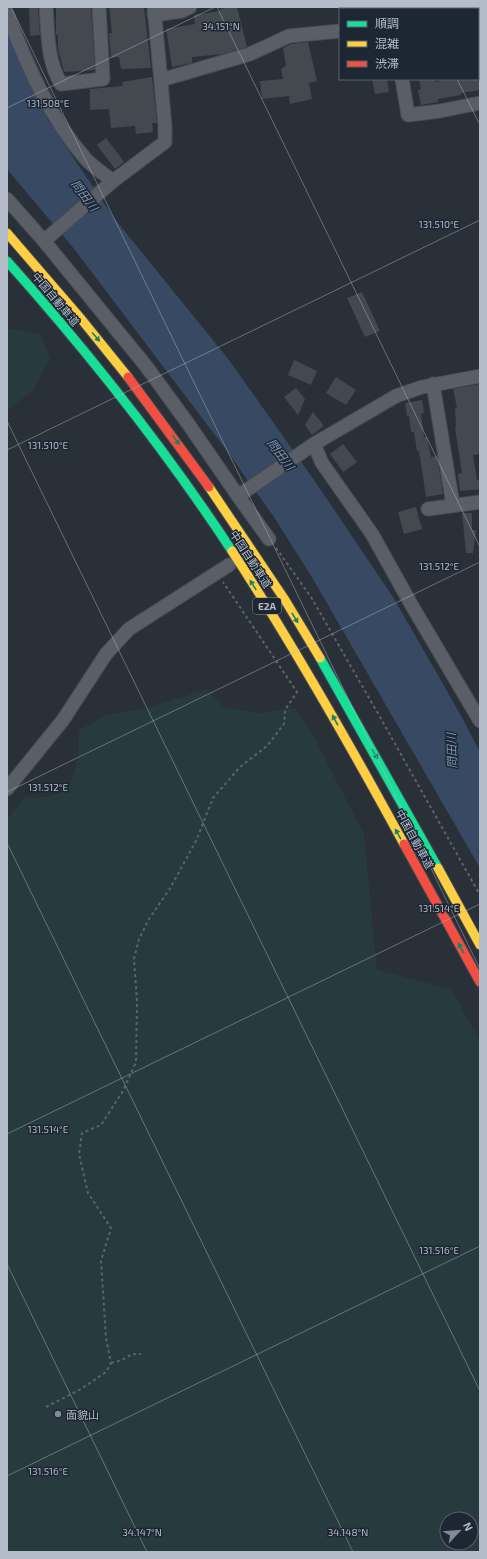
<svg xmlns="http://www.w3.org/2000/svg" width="487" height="1559" font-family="'Exo 2','Noto Sans JP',sans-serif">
<rect width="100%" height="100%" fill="#2a3038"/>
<path fill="#273a3e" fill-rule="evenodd" d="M17,329L41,335L50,358L33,391L7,410V330Z
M207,689L222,706L258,713L295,708L316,741L364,834L377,970L451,989L480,1041V1552H7V819L26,796L39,798L68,791L78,758L79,730L107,715L151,707ZM447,1519H471V1543H447Z"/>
<path fill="#384963" d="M7,32L48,120L114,218L229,360L314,480L393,597L459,712L480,752V868L313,579L274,517L224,447L75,250L7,169Z"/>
<path fill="#444950" d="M29,7H38L40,35L30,36Z
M56,7H91L95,70L64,72L58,49V35H56Z
M109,7H144L151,68L121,69L119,57L111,58L109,33H112Z
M231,7H237L247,47L223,54L192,57V63L172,67L166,29L195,24L194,15L220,11V9Z
M308,42L317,81L309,83L312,99L290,104L289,96L262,99L260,81L283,79L281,69L286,66L283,48L291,44Z
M152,77L157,123H152L153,132L136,134L135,126L111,128L109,109L90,110V89L123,86L122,82Z
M372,79H387L389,92L375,94Z
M419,79H434L435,82L447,79H480V90L461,93V95L438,99V102L421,105L418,90L421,89Z
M106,138L124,162L115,169L97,145Z
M362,292L380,331L365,337L347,298Z
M294,360L317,371L311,385L288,375Z
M336,377L356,390L346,405L326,393Z
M480,384V454L473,455L477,480H480V489L460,491L458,474L462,473L455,428L456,427L455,409L457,408L453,389Z
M296,388L305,399L298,415L284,397Z
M422,400L424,413L421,414L424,437H427L431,457L437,456L443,494L426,497L419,451H417L414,432H411L409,416H407L405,403Z
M313,412L324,426L312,435L305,425Z
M343,444L357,462L343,472L330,454Z
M416,507L422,529L404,534L398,512Z
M462,513H472V530H476L473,553H466Z"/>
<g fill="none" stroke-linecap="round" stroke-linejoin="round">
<g stroke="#484c53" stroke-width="15">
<path id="street" d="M46,7C48,34 47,60 61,84L103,79L99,7
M361,7L362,9
M435,7L436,9
M478,13H480
M7,14C27,64 49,117 85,158C93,167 104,174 113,181
M154,15L182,11L190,7
M402,79L408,115L440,111L480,103
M161,80L250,54L289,36L340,31
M7,199L44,241L113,181L165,142V126L154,7
M44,241L146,366L189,425L238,496
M433,384L453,505
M314,444L322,463L372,534L411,604L480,721
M428,509L480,502
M269,539L238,496L314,444L396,396L422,387L480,376
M7,789L63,720L106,654L129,629L229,565"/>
</g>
<g stroke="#474c53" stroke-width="11">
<path id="fast" d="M7,261C89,353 165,449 232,551
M320,658L438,868"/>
</g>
<g stroke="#474c53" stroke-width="11">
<path id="slow" d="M7,233L82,320L128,377
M209,487L285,600L320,658
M232,551C294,646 350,745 404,844
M438,868L480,945"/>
</g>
<g stroke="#474c53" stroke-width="11">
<path id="jam" d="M128,377L209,487
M404,844L480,982"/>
</g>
<path stroke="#5d636a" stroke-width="2" stroke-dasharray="3 3" stroke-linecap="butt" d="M276,548L311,597L376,710L480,895
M111,1363C114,1362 118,1362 121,1360C130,1357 129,1353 141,1354
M46,1407L81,1389L106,1372L111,1363L106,1338L101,1261L111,1228L88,1193L79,1154L82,1133L101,1125L123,1091L136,1062L137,1001L134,959L139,939L149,919L169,890L179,872L196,841L213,798L240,767L267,746L284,724L285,710L297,692L223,582"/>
<use href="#street" stroke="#5a5e66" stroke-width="13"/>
<use href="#fast" stroke="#16e098" stroke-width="9"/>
<use href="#slow" stroke="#ffcf43" stroke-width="9"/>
<use href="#jam" stroke="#f24e42" stroke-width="9"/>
</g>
<defs><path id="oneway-solid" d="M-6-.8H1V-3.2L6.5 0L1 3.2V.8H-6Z"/></defs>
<g fill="#1a8366">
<use href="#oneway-solid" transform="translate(96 337) rotate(50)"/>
<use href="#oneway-solid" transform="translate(176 440) rotate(54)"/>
<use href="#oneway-solid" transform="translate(253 585) rotate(-122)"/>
<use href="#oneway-solid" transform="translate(295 618) rotate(59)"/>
<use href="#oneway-solid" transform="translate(335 720) rotate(-119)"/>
<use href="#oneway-solid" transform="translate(375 754) rotate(60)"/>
<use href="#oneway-solid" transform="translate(398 834) rotate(-119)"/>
<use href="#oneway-solid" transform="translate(461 948) rotate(-119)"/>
</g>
<path fill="none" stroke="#b4bcc9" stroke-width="1" stroke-opacity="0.45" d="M11,7L480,969M217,7L480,547M422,7L423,9M457,79L480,125M7,108L215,7M7,421L480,1391M7,450L480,220M7,792L480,562M7,843L353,1552M7,1134L480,904M7,1264L147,1552M7,1476L480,1246"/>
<circle fill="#848b96" stroke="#1d2633" stroke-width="1.5" cx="58" cy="1414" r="4"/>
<g text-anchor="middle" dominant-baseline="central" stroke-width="3" stroke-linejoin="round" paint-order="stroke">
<rect fill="#1d2633" stroke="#878f9c" stroke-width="1" x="253" y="598" width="28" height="16" rx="3"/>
<g font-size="10" font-weight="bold" fill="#b4bcc9">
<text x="267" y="606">E2A</text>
</g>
<g font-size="11" fill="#b4bcc9" stroke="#1d2633">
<text transform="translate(56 299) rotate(50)">中国自動車道</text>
<text transform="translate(251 559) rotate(57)">中国自動車道</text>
<text transform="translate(415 839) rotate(61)">中国自動車道</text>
</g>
<g font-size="11" fill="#b4bcc9" stroke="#1d2633" text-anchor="start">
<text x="66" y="1414">面貌山</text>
</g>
<g font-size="12" font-style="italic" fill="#7c92b1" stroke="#1d2633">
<text transform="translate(85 195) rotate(53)">問田川</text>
<text transform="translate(281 454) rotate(53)">問田川</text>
<text transform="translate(451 751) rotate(-92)">問田川</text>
</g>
</g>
<g font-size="10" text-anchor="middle" fill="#b4bcc9" stroke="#1d2633" stroke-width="3" stroke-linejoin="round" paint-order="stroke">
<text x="221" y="30">34.151°N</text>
<text x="48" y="107">131.508°E</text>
<text x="439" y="228">131.510°E</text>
<text x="48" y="449">131.510°E</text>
<text x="439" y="570">131.512°E</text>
<text x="48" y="791">131.512°E</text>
<text x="439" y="912">131.514°E</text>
<text x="48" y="1133">131.514°E</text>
<text x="439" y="1254">131.516°E</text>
<text x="48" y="1475">131.516°E</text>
<text x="142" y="1536">34.147°N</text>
<text x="348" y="1536">34.148°N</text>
</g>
<rect width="487" height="1559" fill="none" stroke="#b4bcc9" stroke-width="16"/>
<rect x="339" y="8" width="140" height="72" fill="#1d2633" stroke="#59626f"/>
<rect x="347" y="21" width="20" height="6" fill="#16e098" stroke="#59626f"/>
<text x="375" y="28" font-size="12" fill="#b4bcc9">順調</text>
<rect x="347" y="41" width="20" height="6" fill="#ffcf43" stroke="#59626f"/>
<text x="375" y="48" font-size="12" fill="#b4bcc9">混雑</text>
<rect x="347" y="61" width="20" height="6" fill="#f24e42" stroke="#59626f"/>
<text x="375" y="68" font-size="12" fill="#b4bcc9">渋滞</text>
<g transform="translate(459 1531) rotate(64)"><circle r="19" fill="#1d2633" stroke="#59626f"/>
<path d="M0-3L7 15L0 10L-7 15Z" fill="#848b96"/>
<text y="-6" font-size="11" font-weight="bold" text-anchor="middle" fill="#b4bcc9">N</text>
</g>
</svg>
